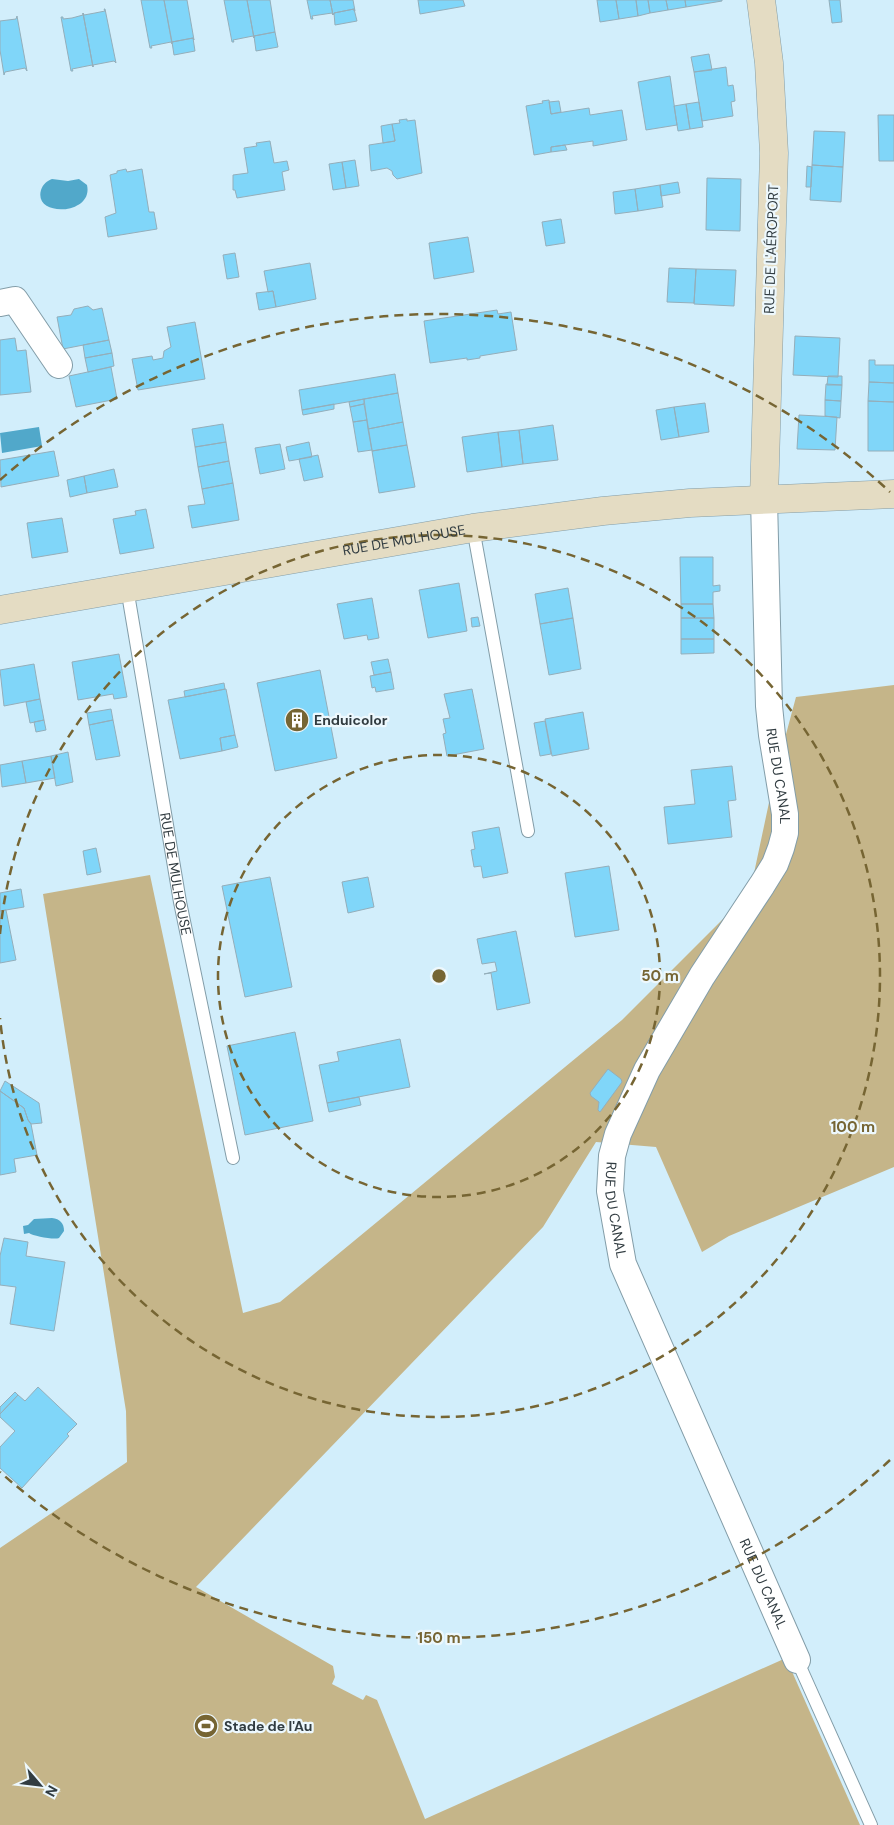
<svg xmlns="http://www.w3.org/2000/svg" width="894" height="1825" font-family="'DM Sans',sans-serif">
<rect width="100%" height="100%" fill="#d2eefb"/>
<path fill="#c5b589" d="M894,685V1167L729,1236L702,1252L656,1147L596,1142L543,1227L196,1587L333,1666L335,1677L332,1684L363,1700L366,1695L377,1700L425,1819L786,1658L860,1825H0V1548L127,1462L126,1411L43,894L150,875L243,1313L280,1302L622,1020L750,892L774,779L796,697Z"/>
<path fill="#51a8ca" d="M52,179L68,181L79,179L87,185C94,215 33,218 41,190C43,184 47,181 52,179Z
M39,427L42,446L2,453L0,433Z
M52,1218C60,1219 64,1223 64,1231L59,1238C54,1240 33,1236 29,1233L24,1234L23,1226L28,1225L34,1219Z"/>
<path fill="#80d6f9" stroke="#94aeba" d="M141,0H164L172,44L171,42L151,46L152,48H150Z
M164,0H187L194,40L193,38L172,42Z
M224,0H247L254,38L253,36L233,40L234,42H232Z
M247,0H270L275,32L254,36V38Z
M307,0H330L333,15L332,13L312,16L313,19H311Z
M330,0H353L355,11H354V9L334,13L333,15Z
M418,0H463L465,6L420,14Z
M597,0H616L619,19L600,22Z
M616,0H636L638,16L619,19Z
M636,0H648L650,13L638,16Z
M648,0H666L668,10L650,13Z
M666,0H685L686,7L668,10Z
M685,0H722V1L686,7Z
M829,0H840L842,22L832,23Z
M104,9H105L116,63L114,61L93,65V67L83,13L84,15L95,13L105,11Z
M354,9L357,21L335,25L334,13Z
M83,13L93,67L92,65L72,69L73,71H71L61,17H63V19L72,18L83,15Z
M17,16L27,71L25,68L5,72L4,75L0,50V21L16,19Z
M275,32L278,47L256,51L254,36Z
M193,38L195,51L174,55L172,42Z
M709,54L712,70L694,72L691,57Z
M726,67L728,86L733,85L734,91L735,101L731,102L733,116L702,121L694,72Z
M670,76L677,125L646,130L638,82Z
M549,100L551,114L589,108L590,115L622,110L627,140L593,146V141L551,147V152L534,155L526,106L543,103L542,101Z
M559,101L561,112L551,114L549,102Z
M699,102L703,127L690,129L686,104Z
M686,104L690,129L678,131L674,106Z
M878,115H894V161H879Z
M407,119V121L415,120L422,173L397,179L393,175L392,171L387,168L371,171L369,145L395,141L392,124L400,123L399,120Z
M392,124L395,141L383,143L381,126Z
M814,131L845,132L843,167L812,165Z
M270,141L274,163L287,161L289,170L282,172L285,190L237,198L235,190H233V175L248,173L244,148L257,146L256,143Z
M565,145L567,150L551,152V147Z
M355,160L359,186L346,188L342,162Z
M342,162L346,188L333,190L329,164Z
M812,165L843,167L841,202L810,200Z
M807,166L812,167L811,187H806Z
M126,169L127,172L142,169L149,212H154L157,229L108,237L105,217L116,213L110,175L117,173V171Z
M707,178L741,179L740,231L706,230Z
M678,182L680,193L661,196L660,185Z
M660,185L663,207L638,211L635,189Z
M635,189L638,211L615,214L613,192Z
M561,219L565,243L546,246L542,222Z
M468,237L474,272L434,279L429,243Z
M235,253L239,277L227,279L223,255Z
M310,263L316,299L276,307L273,291L268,292L264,271Z
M669,268L696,269L694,303L667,302Z
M696,269L736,270L734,306L694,304Z
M273,291L276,307L259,310L256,293Z
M88,306L93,310L102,308L109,340L63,349L57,317L71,315L74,309Z
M497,310L498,314L511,312L517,350L480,356V358L467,360V358L430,363L424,321Z
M195,322L205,379L138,390L132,359L152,356L153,360L163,358L164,351L171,347L167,327Z
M795,336L840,338L838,377L793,375Z
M15,338L17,351L26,350L31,392L0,395V340Z
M109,340L112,353L85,358L83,345Z
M112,353L114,366L88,372L85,358Z
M869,360H875V365H894V383L869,382Z
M111,367L117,399L76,407L69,376Z
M395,374L398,393L302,410L299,390Z
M828,376H842V385H827Z
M869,382L894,383V402L868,401Z
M826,384L842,385L841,401L825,400Z
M398,393L403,422L368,429L364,399Z
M364,399V404L350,407L349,402Z
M825,400L841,401L840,418L825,416Z
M868,401L894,402V451H868Z
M705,403L709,432L679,437L674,407Z
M334,404V409L303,415L302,410Z
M364,404L367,420L353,422L350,407Z
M674,407L679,437L661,440L656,410Z
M799,415L837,417L835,450L797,449Z
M367,420L372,450L358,452L353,422Z
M403,422L407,445L372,451L368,429Z
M223,424L226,442L195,447L192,429Z
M553,425L558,460L523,464L519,430Z
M519,430L523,464L502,467L498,432Z
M498,432L502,467L467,472L462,437Z
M226,442L229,461L198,467L195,447Z
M309,442L312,457L289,461L286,447Z
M280,444L285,469L260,474L255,448Z
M407,445L415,487L379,493L372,451Z
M54,451L59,476L1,487L0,460Z
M318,455L323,477L304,481L299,459Z
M229,461L233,483L202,489L198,467Z
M114,469L118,487L87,493L84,476Z
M84,476L87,493L70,497L67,480Z
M233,483L239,520L192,528L188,506L205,504L202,489Z
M146,509L154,548L120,554L113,519L136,515L135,511Z
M62,518L68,552L32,558L27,523Z
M680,557H713V586L720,585V591L713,592V604H681Z
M459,583L467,631L428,638L419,590Z
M568,588L573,618L540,624L535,594Z
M372,598L379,638L368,640L367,635L344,639L337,604Z
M681,604H713L714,618H681Z
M478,617L480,626L472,627L471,618Z
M573,618L581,669L549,675L540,624Z
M681,618H714V639H681Z
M681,639H714V653L681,654Z
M119,654L127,697L114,699L113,694L78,700L72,662Z
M388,659L391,672L374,675L371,662Z
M34,664L40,699L4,706L0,670Z
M320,670L337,758L275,771L257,683Z
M391,672L394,689L376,692L375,687L372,688L370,676Z
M224,683L225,689L185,697L184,691Z
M226,689L235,735L220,738L222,751L180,759L168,700Z
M472,689L484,749L447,756L443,734L446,733L443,719L450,718L444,694Z
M40,699L44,720L30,723L26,702Z
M111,709L113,720L89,725L87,713Z
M583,712L589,749L552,756L545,719Z
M44,720L46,730L36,732L34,722Z
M113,720L120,756L96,760L89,725Z
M545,721L551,754L540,756L534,723Z
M235,735L238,747L222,751L220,738Z
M68,752L73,782L56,786L51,756Z
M51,756L55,778L26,783L22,761Z
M22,761L26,783L2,787L0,765Z
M732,766L736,800L728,801L732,837L668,844L664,807L695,804L691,770Z
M499,827L508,873L483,878L481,866L474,867L471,850L475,849L472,832Z
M96,848L101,872L87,875L83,851Z
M609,866L619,930L575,937L565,873Z
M270,877L292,987L245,997L222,886Z
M368,877L374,907L348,913L342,882Z
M21,889L24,907L0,911V893Z
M6,910L16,960L0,963V911Z
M516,931L530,1003L497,1010L491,973L484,974L497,971L495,962L482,964L477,939Z
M295,1032L313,1121L245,1135L227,1046Z
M400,1039L410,1087L327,1103L319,1065L339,1061L337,1052Z
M608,1069L621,1079L622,1082L600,1112L598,1110L599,1102L591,1096L590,1093Z
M5,1081L39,1103L42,1123L31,1124L28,1120L24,1108L0,1091Z
M0,1091L24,1108L28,1120L31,1124L37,1155L14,1159L16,1172L0,1175Z
M359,1097L361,1105L329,1112L327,1103Z
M4,1238L28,1242L26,1256L65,1262L54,1331L10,1324L16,1287L0,1285V1256Z
M38,1387L77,1424L67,1434L69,1436L22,1488L0,1468V1447L15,1431L0,1417V1414L18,1395L25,1401Z
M15,1392L18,1395L0,1414V1407Z"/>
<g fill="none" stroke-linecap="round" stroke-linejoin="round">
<g stroke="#839da8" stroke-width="14">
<g id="lane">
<path d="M473,528L528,831"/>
<path id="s1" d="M127,588L180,902L233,1158"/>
<path d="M797,1660L871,1825"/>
</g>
</g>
<g stroke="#839da8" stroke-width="28">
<g id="street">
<path d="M0,303L15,300L59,365"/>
<path id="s2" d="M764,499L769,706L772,735L785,814V833L781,848L775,864L762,885L702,976L647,1070L618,1134L612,1156L610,1191L623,1264L797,1660"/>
</g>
</g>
<g stroke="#839da8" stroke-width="29">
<g id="secondary">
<path d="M761,0L769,63L774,153L764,499"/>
<path id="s3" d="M0,610L473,528L603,511L690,503L894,494"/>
</g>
</g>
<use href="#lane" stroke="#fff" stroke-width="12"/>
<use href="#street" stroke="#fff" stroke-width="26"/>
<use href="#secondary" stroke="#e4dcc3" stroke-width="28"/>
</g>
<g fill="none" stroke="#766533" stroke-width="2.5" stroke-dasharray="9 6">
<circle cx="439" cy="976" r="221"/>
<path d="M0 934A441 441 0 1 1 0 1018"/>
<path d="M890 1460A662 662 0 0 1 0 1472M0 480A662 662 0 0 1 890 492"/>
</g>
<defs>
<g id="building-disc" transform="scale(1.25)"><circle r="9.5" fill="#766533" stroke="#edf8fd"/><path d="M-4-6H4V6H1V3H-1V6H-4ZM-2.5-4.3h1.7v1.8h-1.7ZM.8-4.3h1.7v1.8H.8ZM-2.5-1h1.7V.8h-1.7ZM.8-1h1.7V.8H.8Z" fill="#fff"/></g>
<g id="stadium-disc" transform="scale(1.25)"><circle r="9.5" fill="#766533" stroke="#edf8fd"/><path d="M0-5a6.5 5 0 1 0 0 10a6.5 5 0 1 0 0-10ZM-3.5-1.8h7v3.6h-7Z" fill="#fff"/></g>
</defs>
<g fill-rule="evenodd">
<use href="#building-disc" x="297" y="720"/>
<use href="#stadium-disc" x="206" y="1726"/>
</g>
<g text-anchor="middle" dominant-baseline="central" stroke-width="4.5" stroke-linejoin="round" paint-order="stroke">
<g font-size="14" fill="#313c41" stroke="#edf8fd">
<text transform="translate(771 249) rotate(-88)">RUE DE L'AÉROPORT</text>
<text stroke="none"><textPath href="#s3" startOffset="410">RUE DE MULHOUSE</textPath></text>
<text stroke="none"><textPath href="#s2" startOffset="278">RUE DU CANAL</textPath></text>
<text stroke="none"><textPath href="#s1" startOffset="290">RUE DE MULHOUSE</textPath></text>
<text stroke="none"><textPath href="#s2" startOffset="758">RUE DU CANAL</textPath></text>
<text stroke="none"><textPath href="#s2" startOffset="1162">RUE DU CANAL</textPath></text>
</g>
<g font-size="14" font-weight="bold" fill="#313c41" stroke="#edf8fd" text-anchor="start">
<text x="314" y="720">Enduicolor</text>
<text x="224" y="1726">Stade de l'Au</text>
</g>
</g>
<circle cx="439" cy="976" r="8" fill="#766533" stroke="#edf8fd" stroke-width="2.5"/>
<g font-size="15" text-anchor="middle" font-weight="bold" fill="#766533" stroke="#edf8fd" stroke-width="4.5" stroke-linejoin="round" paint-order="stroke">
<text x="660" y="981">50 m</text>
<text x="853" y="1132">100 m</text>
<text x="439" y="1643">150 m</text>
</g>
<g transform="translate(40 1785) rotate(118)" stroke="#edf8fd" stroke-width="4" paint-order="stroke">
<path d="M0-4L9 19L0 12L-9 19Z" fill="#313c41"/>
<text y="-8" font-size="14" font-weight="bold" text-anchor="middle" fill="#313c41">N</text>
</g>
</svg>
